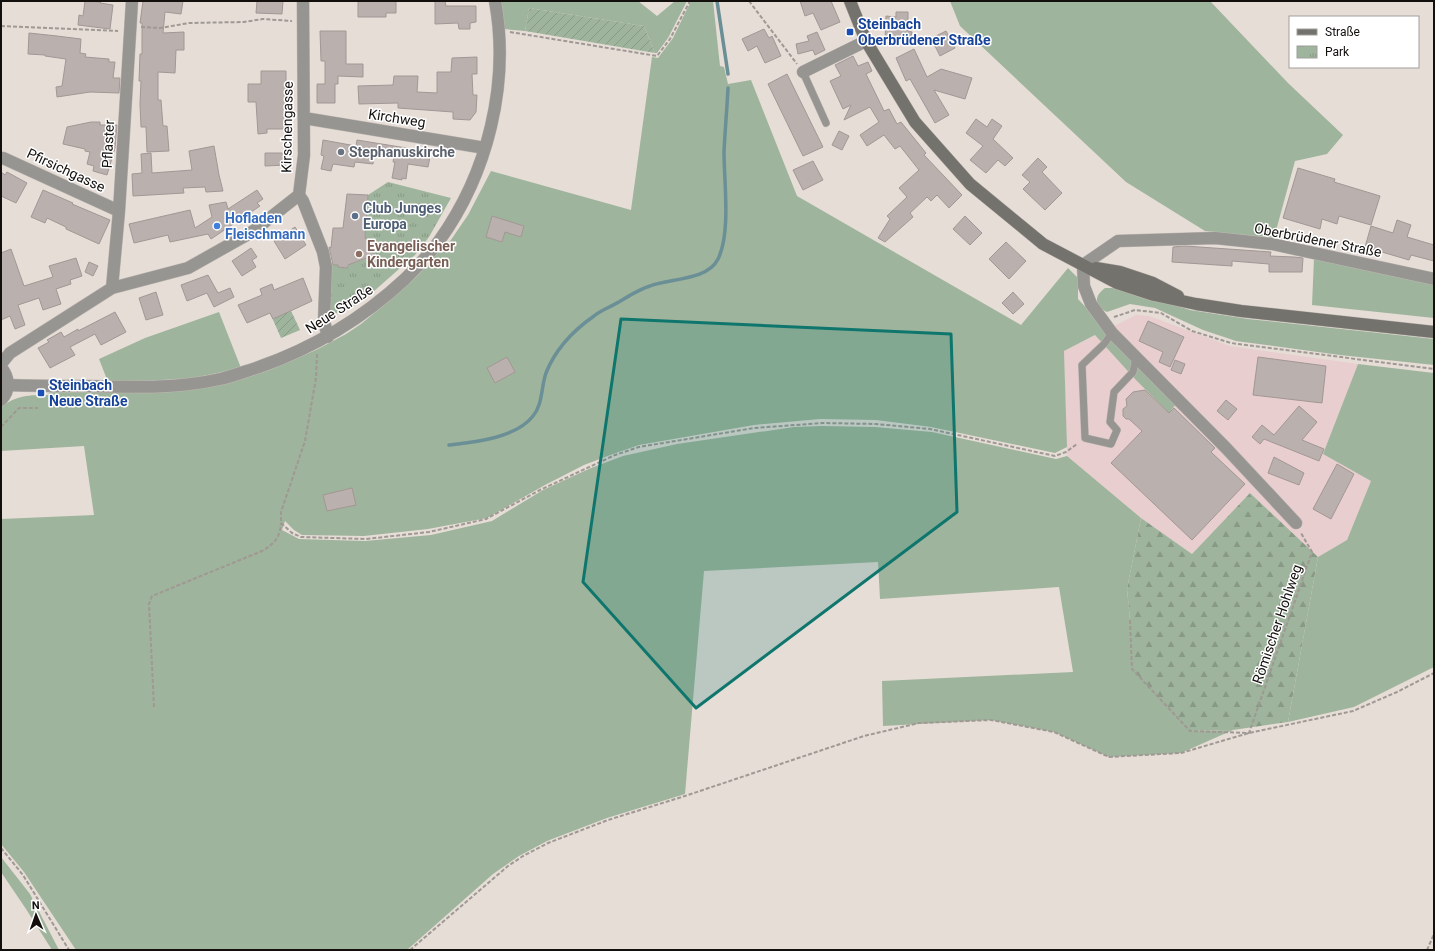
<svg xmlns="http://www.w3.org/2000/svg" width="1435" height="951" font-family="Roboto,sans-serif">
<defs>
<pattern id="forest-firs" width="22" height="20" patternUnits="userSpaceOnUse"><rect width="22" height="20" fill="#9fb49c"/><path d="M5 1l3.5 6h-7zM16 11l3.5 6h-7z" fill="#889a85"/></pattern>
<pattern id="park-tufts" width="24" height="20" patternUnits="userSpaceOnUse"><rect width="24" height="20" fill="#9fb49c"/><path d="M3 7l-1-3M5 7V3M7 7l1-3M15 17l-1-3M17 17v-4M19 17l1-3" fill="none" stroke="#889a85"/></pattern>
<pattern id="garden-furrows" width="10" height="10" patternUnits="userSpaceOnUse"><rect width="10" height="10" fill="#9fb49c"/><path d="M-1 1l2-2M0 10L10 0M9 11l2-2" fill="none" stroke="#889a85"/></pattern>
</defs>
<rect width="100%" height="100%" fill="#e6ddd7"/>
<path fill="#e8cece" d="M1136,315L1149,316L1230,346L1358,364L1323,454L1371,481L1347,540L1318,557L1250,493L1192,554L1141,518L1067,456L1064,351Z"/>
<path fill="#9fb49c" d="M501,1H638L657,16L675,1H687L668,38L657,53H655L644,26L529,8L525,31L504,29Z
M691,1H713L720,66L724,67L728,84L751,80L797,196L1021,325L1068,268L1078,278V299L1176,404L1169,413L1136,380L1095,335L1064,351L1067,447L1055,453L931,427L876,420L820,419L754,425L639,445L613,454L584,465L545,485L487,518L428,529L364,536L302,535L294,530L285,521L282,530L299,539L365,541L431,535L492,521L543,490L591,468L623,456L677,444L794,427L822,426L875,427L932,432L1056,459L1067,456L1141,518L1127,589L1130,620L1190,731L1233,730L1181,753L1109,757L1054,732L991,720L883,726L882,681L1073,672L1059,587L880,599L878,562L704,571L685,794L607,818L547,841L519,856L493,874L407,950H76L24,872L1,844V519L94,515L84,446L1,451V407C17,395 29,395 48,395L50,391L145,392L238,380L264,372L291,361L318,349L346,334L361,324L389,301L417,276L441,249L444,250L468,215L491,171L631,210L652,57L658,58L673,38Z
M950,1H1210L1288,83L1343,135L1327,154L1295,161L1274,238L1205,231L1126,182L960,26Z
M1314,258L1434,284V318L1312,305Z
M1105,288H1122L1190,310L1248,319L1434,339V365L1340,355L1236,341L1203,330L1155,308L1130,304L1107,312L1103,310L1097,304C1096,296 1099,293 1105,288Z
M219,312L241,368L189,379L108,382L99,359L145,338Z
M1358,364L1434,373V667L1354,707L1288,722L1318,557L1347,540L1371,481L1323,454Z
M1,857L30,894L59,950H52L26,909L1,872Z"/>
<path fill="url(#forest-firs)" d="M1250,493L1318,557L1288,722L1233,730L1190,731L1132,669L1130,620L1127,589L1141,518L1192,554Z"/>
<path fill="url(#park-tufts)" d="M388,182L451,198L429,237L415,255L365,299L349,309L331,315L329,313L330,264L338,265V267L348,268L349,263L353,262L354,263L374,255L365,238L368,195Z"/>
<path fill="url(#garden-furrows)" d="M529,8L644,26L655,53L525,31Z
M286,300L300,330L281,338L266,304Z"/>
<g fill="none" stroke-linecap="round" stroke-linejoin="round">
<path stroke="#6a8f96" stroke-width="3.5" d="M717,1L728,74
M449,445C475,442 516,438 533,416C543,404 541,387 546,373C555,350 574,330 594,316C600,311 608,308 615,304C626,298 637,290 650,286C670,278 707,281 718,259C731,233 724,182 724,152C725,130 727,109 728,88"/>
</g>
<path fill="#bab0ad" stroke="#a29794" d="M85,1L101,2L100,3L113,5L110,29L78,25L79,15L83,16Z
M143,1H183L181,14L165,12L163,33L184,32V50H176L175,73L158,72V100H161L163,126H167L169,151L147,152L146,127H141L140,104L141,81H139L140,54H142V23H140Z
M257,1H283L282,14L256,13Z
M358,1H396V13H386V17H358Z
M435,1H445L446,6H476V22L470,23V29H459L458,23L435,24Z
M800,1H831L840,22L821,30L813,13L805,16Z
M896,12H908V31L912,32L910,41L885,40L886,16L896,17Z
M764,29L769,38L772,36L781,56L765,63L757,46L748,51L742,39Z
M320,31H346V64H363V77L338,76V84H335V103H317V84H325V61H321Z
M946,31L955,48L940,56L933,42H924Z
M817,32L825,50L815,55L813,50L798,54L796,44L809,41L807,36Z
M29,33L57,36L81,39L80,53L86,54L85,57L109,59V62H115L113,78H120L119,93L90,92L57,97L56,87L62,86L66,59L45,56V55L28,54Z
M914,49L927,77L941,69L972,78L965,99L934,90L949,115L935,123L910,79L906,81L896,58Z
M853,56L858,66L868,62L872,71L866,74L884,111L889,109L897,124L901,122L926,153L924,155L962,195L949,208L937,195L931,201L927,197L910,213L913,217L885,242L878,238L890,219L887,216L907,197L899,188L919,170L900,146L895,149L884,135L867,146L860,135L879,122L870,107L844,120L851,105L843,109L830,81L841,76L835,65Z
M477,57V74H472L473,95H477L476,112L470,120L453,119V112L398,108V103L359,104L358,86L393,85L394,76H418L417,92L437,93V72H451L452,58Z
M261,71H286V129H267V133L258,134L256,102H248V84H261Z
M787,74L823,147L803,156L768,84Z
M976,119L987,127L992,119L1002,126L993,139L1013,158L1005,166L998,160L986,173L970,160L983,146L966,133Z
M91,122H100V125H117L115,148L107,175L93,171L94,166L87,164L90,152L85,151V149L63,144L67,127Z
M839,131L849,136L842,150L832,145Z
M323,140L356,146L357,140L431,152L428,167L408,164L406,179L402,178V180L392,178L395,162H393L394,156L374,153L373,164L355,162L354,167L333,164L331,171L321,169L324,156L321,155Z
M214,146L219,175L223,191L206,192L205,187L183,188L184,193L133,196L132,174L142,173L141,154L151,153L152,173L192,170L189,151Z
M265,153H286V165L265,166Z
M1038,158L1047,167L1042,172L1062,193L1045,210L1023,189L1030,182L1022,175Z
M813,161L823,180L803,190L793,170Z
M1298,168L1335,179L1334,182L1380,196L1371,225L1339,216L1337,224L1322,219L1320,229L1283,218Z
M1,172L5,175L7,172L27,183L16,203L1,196Z
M43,190L73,203L72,204L110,220L99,244L66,229V227L47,218L45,223L31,217Z
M257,190L263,199L257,203L260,206L211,239L208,234L170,242L168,235L134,243L129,224L190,210L195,228L212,217L209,205L226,202L228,209Z
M347,194L368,195L365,237L374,255L348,265V268L338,267V265H333L329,247L331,248L333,228H343Z
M492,216L524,226L521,237L505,232L502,242L486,237Z
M965,216L982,233L970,245L953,229Z
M1397,220L1411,225L1407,237L1434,245V261L1411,255L1409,260L1365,247L1371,226L1393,233Z
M295,227L306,245L285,259L274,241Z
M1006,242L1026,261L1009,279L989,259Z
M1185,246L1271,252L1270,256L1294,257L1303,258L1302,272H1269V264L1232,261V266L1172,262L1173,247Z
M251,248L257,257L252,260L256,267L242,276L232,261Z
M11,249L24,286L53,277L49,266L76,258L82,276L70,280L71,284L56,289L61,304L43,310L39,298L18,305L25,325L15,329L10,316L1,320V253Z
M89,262L98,266L93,276L85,272Z
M208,275L218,293L230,288L234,297L214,307L207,293L187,301L181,285Z
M303,278L312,301L273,319L270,313L247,323L238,305L262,295L260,289L272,284L274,290Z
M156,292L163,315L146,320L139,298Z
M1013,292L1024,304L1013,314L1002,303Z
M115,312L126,332L101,345L95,334L70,347L75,355L50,368L38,348L49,342L47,340L61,332L64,337L78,329V331Z
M1148,321L1184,337L1170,367L1159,362L1163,352L1139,341Z
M507,357L515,372L495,383L487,368Z
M1258,357L1326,366L1322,403L1253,395Z
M1175,360L1185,364L1181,374L1171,370Z
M1145,390L1169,413L1174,408L1215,448L1211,452L1245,484L1192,540L1111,463L1142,431L1129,419H1126L1123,416V409L1127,406L1126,399L1133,392Z
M1226,400L1237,409L1228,420L1217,411Z
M1299,406L1317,422L1302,440L1324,449L1319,461L1264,439L1260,444L1252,437L1262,425L1274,435Z
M1274,457L1304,473L1299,485L1268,473Z
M1337,464L1354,474L1331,519L1313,509Z
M352,488L356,505L327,511L323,495Z"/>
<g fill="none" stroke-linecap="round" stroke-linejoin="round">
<g stroke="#c0b8b3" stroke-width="8">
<path id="lane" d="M803,72L826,123
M1112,333L1104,344L1082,365L1085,438L1111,444L1117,430L1110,422L1114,392L1133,372L1136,357"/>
</g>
<g stroke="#c0b8b3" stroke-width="13">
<path id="street" d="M803,72L866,41
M304,118L485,148
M1,158H3L119,211
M299,195L303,201L323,252L326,267L324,321L328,337
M112,288L119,211L132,1
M1,364L10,353L112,288L188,268L252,232L299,195L304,155L303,1
M1,367C9,377 11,390 1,400
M8,385C34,386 60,386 85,386C130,387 176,389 220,379C233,376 246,371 259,367C313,348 362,319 405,279C417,267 429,255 439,241C488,173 510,83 495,1
M1296,523L1226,448L1112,333L1091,304L1084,286L1083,265L1118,241L1215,238L1272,244L1434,279"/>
</g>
<g stroke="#c0b8b3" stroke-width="13">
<path id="secondary" d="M850,1L866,41L915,122L970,184L1043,244L1117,283L1154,295L1196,304L1241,311L1434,332
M1096,268L1120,272L1153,283L1178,296"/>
</g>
<path stroke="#9f9893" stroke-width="2" stroke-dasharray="4 2" stroke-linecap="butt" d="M749,1L797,64
M1,26L118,31
M141,27L160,28L189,23L244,22L263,19L292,21
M510,32L657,56L670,39L690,1
M1114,317L1135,310L1161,313L1192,331L1231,343L1434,369
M317,354L316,378L305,441L281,512V523L292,533L301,537L366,539L429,532L486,519L540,490L615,455L639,447L754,428L823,423L876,424L930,429L1055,456L1066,452L1077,444
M1,427L19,408H38
M1130,620L1132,669L1190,731L1249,733L1312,552L1301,533
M154,707L149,604L152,596L262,551C274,544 280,538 281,523
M1,848L23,875L69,950
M410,950L508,866L523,856L548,843L608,820L685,796L864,736L919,723L991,720L1054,732L1109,757L1181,753L1249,733L1353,711L1397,692L1434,673
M1427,950L1434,934"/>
<use href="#lane" stroke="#969591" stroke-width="7"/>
<use href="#street" stroke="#969591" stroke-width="12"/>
<use href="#secondary" stroke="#74726c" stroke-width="12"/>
</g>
<path fill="#0f766e" fill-opacity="0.2" stroke="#0f766e" stroke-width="3" stroke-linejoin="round" d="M621,319L951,334L957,512L696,708L583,582Z"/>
<g fill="#1a4fb4" stroke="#fff" stroke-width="1.5">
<rect x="846" y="28" width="8" height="8" rx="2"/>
<rect x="37" y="389" width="8" height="8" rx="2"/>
</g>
<circle fill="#6b7280" stroke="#fff" stroke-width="1.5" cx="341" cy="152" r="4"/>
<circle fill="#5c6f8a" stroke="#fff" stroke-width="1.5" cx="355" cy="216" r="4"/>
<circle fill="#3f7fe0" stroke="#fff" stroke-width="1.5" cx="217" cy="226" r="4"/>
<circle fill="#8d6e63" stroke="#fff" stroke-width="1.5" cx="359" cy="254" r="4"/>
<g text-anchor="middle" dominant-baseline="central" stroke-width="3" stroke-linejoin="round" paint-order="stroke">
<g font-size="14" font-weight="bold" fill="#164399" stroke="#fff" text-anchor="start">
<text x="858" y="24">Steinbach<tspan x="858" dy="16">Oberbrüdener Straße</tspan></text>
<text x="49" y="385">Steinbach<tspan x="49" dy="16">Neue Straße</tspan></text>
</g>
<g font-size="14" fill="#120f0d" stroke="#fff">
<text transform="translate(397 118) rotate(9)">Kirchweg</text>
<text transform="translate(287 127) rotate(-89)">Kirschengasse</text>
<text transform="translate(108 144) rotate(-87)">Pflaster</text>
<text transform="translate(66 170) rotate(25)">Pfirsichgasse</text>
<text transform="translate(1318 240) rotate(11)">Oberbrüdener Straße</text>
<text transform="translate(339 309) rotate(-33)">Neue Straße</text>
<text transform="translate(1277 624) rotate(-71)">Römischer Hohlweg</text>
</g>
<g font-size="14" font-weight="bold" fill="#5b616d" stroke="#fff" text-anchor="start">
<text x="349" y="152">Stephanuskirche</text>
</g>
<g font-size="14" font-weight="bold" fill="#4e5e75" stroke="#fff" text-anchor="start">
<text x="363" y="208">Club Junges<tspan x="363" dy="16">Europa</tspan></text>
</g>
<g font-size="14" font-weight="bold" fill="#366cbe" stroke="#fff" text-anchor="start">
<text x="225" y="218">Hofladen<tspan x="225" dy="16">Fleischmann</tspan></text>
</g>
<g font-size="14" font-weight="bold" fill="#785e54" stroke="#fff" text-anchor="start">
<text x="367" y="246">Evangelischer<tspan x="367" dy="16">Kindergarten</tspan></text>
</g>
</g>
<rect width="1435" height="951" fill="none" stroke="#120f0d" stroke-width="4"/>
<rect x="1289" y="16" width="130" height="52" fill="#ffffff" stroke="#a09f9e"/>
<rect x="1297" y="29" width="20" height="6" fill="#74726c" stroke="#a09f9e"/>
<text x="1325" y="36" font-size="12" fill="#120f0d">Straße</text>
<rect x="1297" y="46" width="20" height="12" fill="url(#park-tufts)" stroke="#a09f9e"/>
<text x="1325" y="56" font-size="12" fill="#120f0d">Park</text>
<g transform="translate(36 915) rotate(358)" stroke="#ffffff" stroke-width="3" paint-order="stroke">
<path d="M0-3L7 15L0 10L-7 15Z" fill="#120f0d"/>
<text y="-6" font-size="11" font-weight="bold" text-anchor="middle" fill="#120f0d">N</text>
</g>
</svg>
